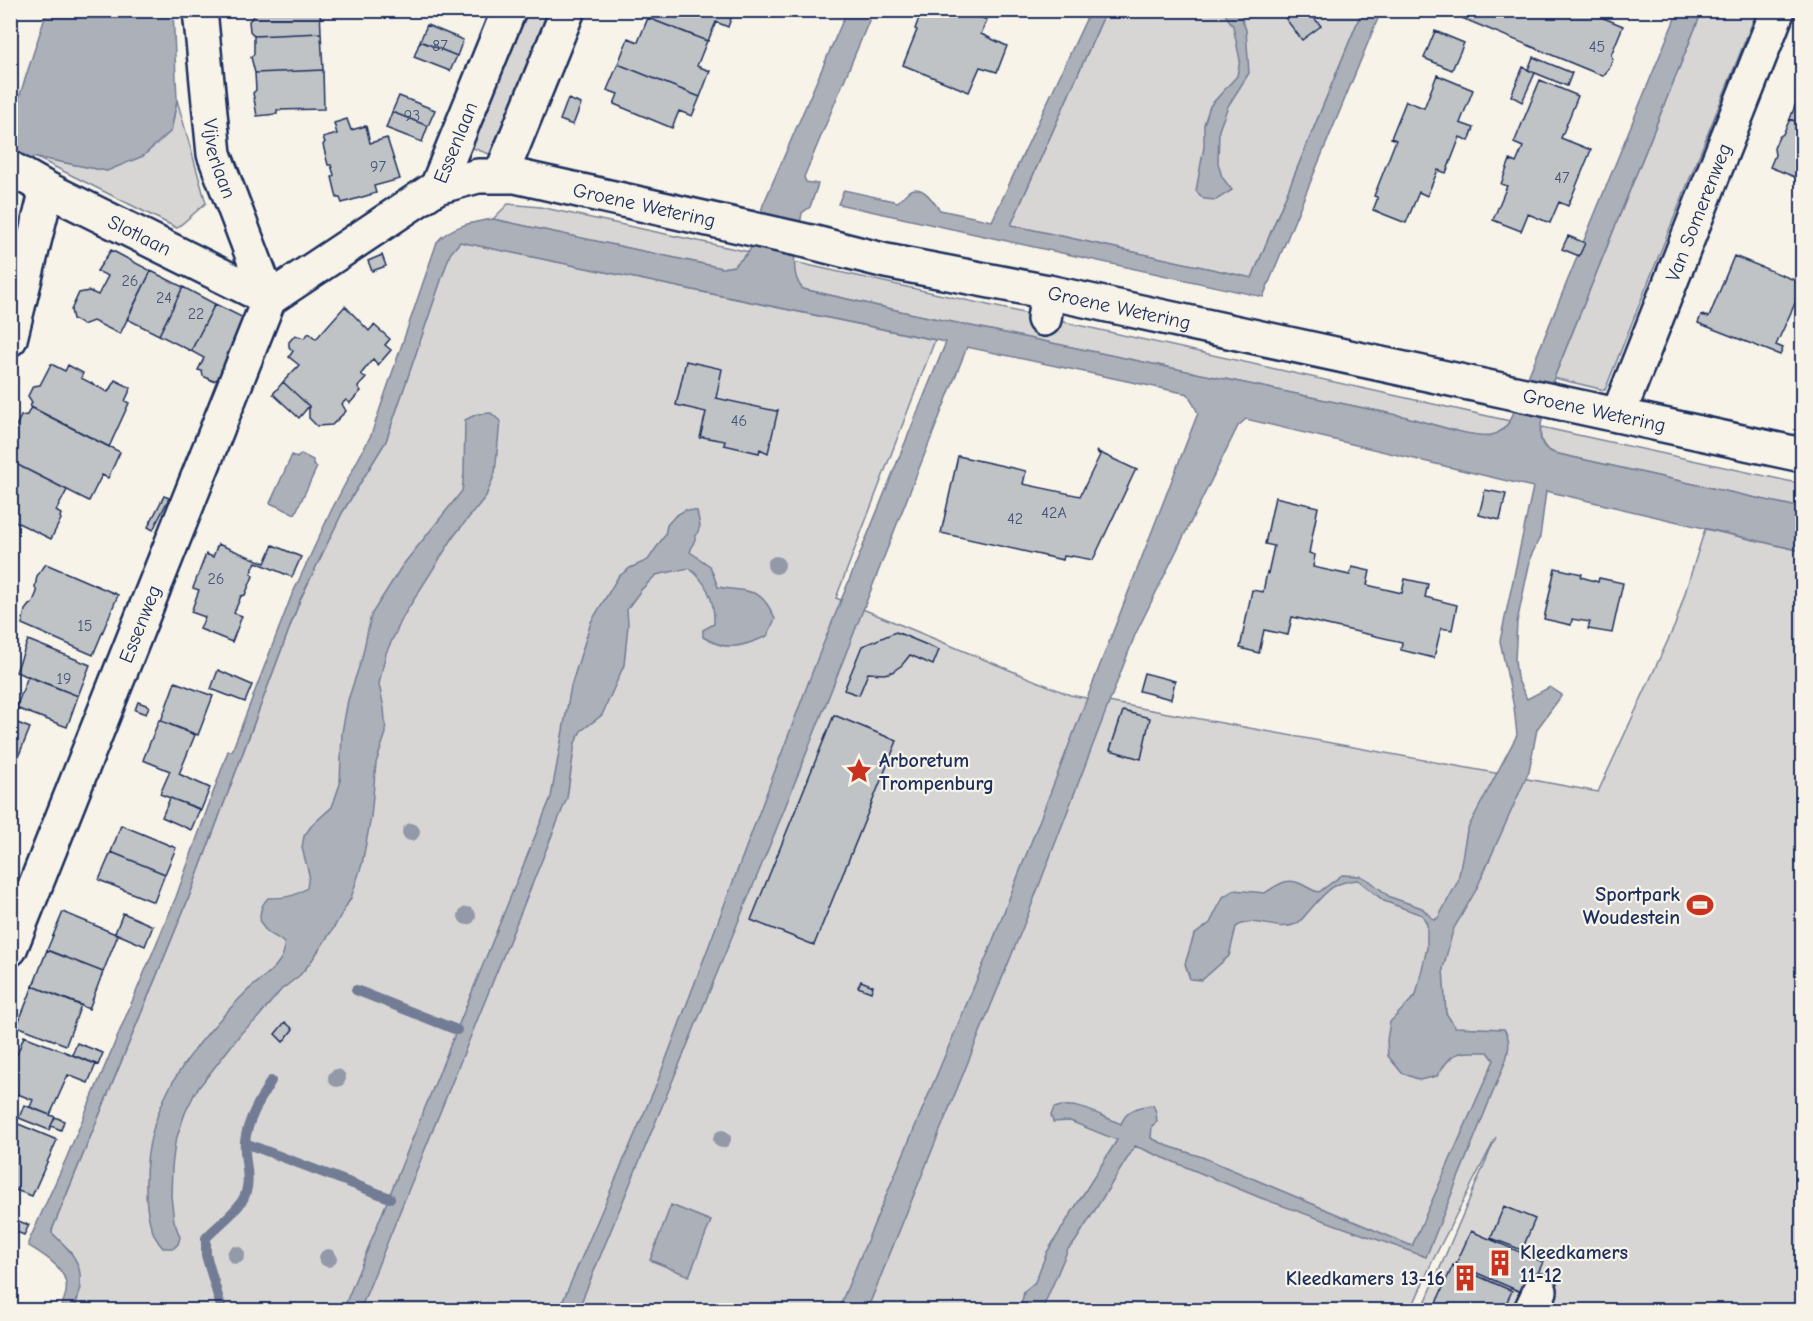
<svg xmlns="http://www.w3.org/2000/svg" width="1813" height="1321" font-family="'Comic Neue',sans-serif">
<rect width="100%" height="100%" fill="#f7f3e8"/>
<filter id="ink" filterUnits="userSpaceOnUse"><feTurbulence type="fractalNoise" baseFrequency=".0167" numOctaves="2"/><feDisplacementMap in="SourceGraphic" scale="12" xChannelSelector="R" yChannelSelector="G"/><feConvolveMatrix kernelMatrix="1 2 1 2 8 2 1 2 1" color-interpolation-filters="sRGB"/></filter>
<g filter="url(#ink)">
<path fill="#d7d6d4" stroke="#798299" stroke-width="1.5" d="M525,11H549L492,155L470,147Z
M1106,11H1362L1252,278L1011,225Z
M1702,11H1757L1605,390L1554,378Z
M177,100L206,203L177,228L35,157L107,171L171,131Z
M508,204L540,207L749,252L734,266L722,268L493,219Z
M460,242L935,340L836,598L1070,695L1598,792L1675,625L1705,529L1802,551V1310H1422L1496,1137L1432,1262L1411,1310H74L81,1288L71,1252L52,1233V1230L189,897L300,600L342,513L386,441L450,253Z
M794,262L1510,421C1505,427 1501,433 1492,435C1474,439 1423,421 1402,416L909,313L803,289C794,281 794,273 794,262Z
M1541,427L1802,484V508L1554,453C1542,447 1539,440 1541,427Z"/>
<path fill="#acb0b9" stroke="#727c95" stroke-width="1.5" d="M47,11H173L177,100L171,131L143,156L107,171L35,157L24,161L11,188V140L17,104Z
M847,11H873L804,177L806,182L818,184L810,207L802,213C799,234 786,273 803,289L909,313L1402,416C1423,421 1474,439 1492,435C1501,433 1505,427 1510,421L1678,11H1702L1554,378C1550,393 1537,426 1541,440C1543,447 1547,450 1554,453L1802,508V551L1546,491L1540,537L1531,556L1517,622L1515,660L1517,678L1527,699L1550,687L1562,695L1537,729L1529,771L1476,890L1453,930L1443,969L1446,1013L1455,1027L1504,1029C1511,1040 1509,1048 1506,1060L1426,1257L1261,1198L1135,1146L1075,1242L1068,1249L1042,1310H1020L1024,1292L1035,1282L1047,1252L1117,1140L1070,1121L1053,1122L1051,1115L1054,1108C1076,1100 1101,1116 1121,1124C1126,1110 1139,1106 1153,1105L1156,1112L1157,1122L1152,1126L1151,1138L1168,1146L1202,1157L1412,1246L1494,1060L1488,1052C1457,1052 1454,1049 1437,1076L1420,1080L1402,1073L1388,1056L1387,1040L1390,1022L1416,995L1427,948V924L1422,915L1384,901L1358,880C1333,881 1325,893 1309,911C1305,915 1301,922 1296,924C1275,933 1256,914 1236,927L1229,956L1202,980L1190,979L1185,964L1194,935L1210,923L1223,897L1234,890L1265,893C1280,883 1289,876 1305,886C1311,889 1313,891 1319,892L1342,875L1361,876L1370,881L1390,897L1422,908L1434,920L1438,918L1458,881L1467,830L1517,735L1514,707L1500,641L1533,487L1246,419L1238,426L1135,635L1027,917L867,1310H838L988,953L1198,413L1188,394L967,347L776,830L578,1310H559L657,1083L818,657L946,342L460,242L450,254L386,441L342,513L300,600L189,897L52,1230V1233C82,1261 86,1272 74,1310H60C62,1304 65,1298 66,1292C70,1270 44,1255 29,1246L28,1243L66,1159L176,897L228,751H232L291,597L332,509L371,435L437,242C450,226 473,222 493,219L722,268L734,266L749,252L763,205Z
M1090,11H1106L1011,225L1252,278L1362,11H1381L1263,297L838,204L844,190L898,202C901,199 905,194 909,191C923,183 933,202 940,210L992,221Z
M1219,11H1239L1246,30L1249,73L1228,106L1219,130L1218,163L1222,177L1232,190L1216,200L1204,199L1196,191L1204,147V124L1210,106L1237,76L1240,60L1233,26L1225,14Z
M491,413L500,421L495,473L486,496L454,536L404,615L386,653L379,684L384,708L386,733L376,763L371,817L362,864L351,898L333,929L310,963L300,975L281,990L255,1021L242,1032L196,1091L185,1113L175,1143L172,1167L171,1196L174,1221L180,1237L178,1244L174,1248H163C149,1233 146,1209 146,1188C145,1153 153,1119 170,1087C189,1052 219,1019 247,991C257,982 270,974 278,963C283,956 285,951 284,943C279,938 273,936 268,932C256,923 259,907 268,898C284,898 294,897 307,888L309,874L302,848L304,836L312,825L332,807L340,784L342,732L348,700L362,658L371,615L402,566L462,491L464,473L465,420L477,414Z
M301,454L313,460V465L317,467L295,514L270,503L292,455L297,458Z
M685,510L697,511L700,526L690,552L710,566L718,587C751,593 761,586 775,619L767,636C742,647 727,652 703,637V630L714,624C715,601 707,582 689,568L656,575L641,590L627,609L628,625L624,665L602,715L581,731L575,743L567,798L360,1310H343L551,797L571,686L591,622L618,577L630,568L648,560L665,535L667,525L675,516Z
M671,1205L711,1221L689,1276L650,1260Z"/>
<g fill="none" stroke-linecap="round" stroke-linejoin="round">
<path stroke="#727c95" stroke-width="10" d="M356,990L457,1030
M245,1143L390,1198
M222,1310L206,1255V1238C217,1226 233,1215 242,1201C254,1181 243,1162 245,1141C248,1119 260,1100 271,1081"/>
</g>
<path fill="#c0c3c5" stroke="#1b2f5e" stroke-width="1.5" d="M252,10H320L321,33L254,36L250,31L249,21L253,17Z
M651,10H734L728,27L716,22L708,41L648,18Z
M922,10H963L987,20L981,34L1007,46L997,72L980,67L969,92L903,65L917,30L915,29Z
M1287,10H1312L1316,16L1314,18L1321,26L1302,40L1282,14Z
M1465,10H1584L1623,26L1611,55L1613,59L1609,69L1603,76L1462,18Z
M648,18L707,41L697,66L710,71L700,97L618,64L628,38L638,42Z
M427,25L463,40L457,56L420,41Z
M1435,31L1464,43L1452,70L1424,58Z
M321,33L323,70L255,73L251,57L254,54V36Z
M420,41L457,56L450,71L414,57Z
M1533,57L1572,73L1567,86L1528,70Z
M618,64L700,97L692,116L679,111L672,128L614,104L618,94L607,90Z
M1523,67L1535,73L1522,102L1511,96Z
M323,70L324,109L277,110V114L257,116L253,93L256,90L255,73Z
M1437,75L1473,90L1460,123L1474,128L1469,141L1460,137L1446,173L1438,170L1427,196L1419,192L1406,223L1373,210L1377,200V197L1374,196L1396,140L1391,138L1406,101L1424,108Z
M1540,80L1578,96L1561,138L1591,150L1568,206L1559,202L1550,223L1528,214L1521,231L1493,220L1507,186L1501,184L1510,160L1516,163L1523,147L1514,143Z
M1802,84V124L1790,119L1796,103V96Z
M399,96L435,110L428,126L392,112Z
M568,99L581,104L573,125L560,120Z
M392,112L428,126L422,142L386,128Z
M347,119L351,130L366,126L370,143L387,138L400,179L374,186L376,193L342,203L340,198H337L332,177L334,175L331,165H328L323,145L325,142L323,138L337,134L334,123Z
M1790,119L1802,124V180L1770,167L1775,155L1774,148L1779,137L1783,134Z
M1568,236L1585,243L1579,256L1562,249Z
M111,250L151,271L120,334L93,321L83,325L73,319L71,310L79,293L89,291L98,295L108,276L97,271Z
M382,255L386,266L372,271L368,261Z
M1734,256L1802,283V288L1776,345L1783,348L1780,355L1698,323L1701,315L1709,317Z
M151,271L183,287L159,335L127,319Z
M183,287L215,304L191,351L159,335Z
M215,304L250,321L220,378L213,381L203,376L202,371L198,370L204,358L191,351Z
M345,306L369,331L374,325L390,339L385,345L391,350L378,365L373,359L361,374L366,378L358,387L361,391L350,403L346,400L342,404L346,411L332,425L317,426L309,418V406L283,382L299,365L289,357L293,351L289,347V342L295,335L304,338L309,333L316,339Z
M686,361L722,369L716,398L776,411L778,410L768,453L760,449L759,453L724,445L725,441L703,437L700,438L706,412L676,405Z
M51,364L65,371L68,365L83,373L81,378L108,392L115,380L131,388L125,401L129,403L109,447L30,407L32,402L28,396L33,386L40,385Z
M283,382L309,406L299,418L273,394Z
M31,407L120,452L108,478L102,475L89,501L10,461V431L13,432L21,416L27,415Z
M1096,451L1137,470L1135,471L1093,560L1072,556L1071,557L1064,556L1063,560L941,533L958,456L1026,471L1023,484L1080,496L1100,455Z
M10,461L67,490L56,511L61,514L60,517L61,519L51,539L10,519Z
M1485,490L1506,494L1500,520L1479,515Z
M164,496L169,498L153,530L148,527Z
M1275,497L1318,507L1309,553L1315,555L1313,567L1350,575L1352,567L1370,571L1367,585L1402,593L1405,579L1428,584L1425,597L1457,605L1452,630L1441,628L1434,658L1401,650L1402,642L1292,617L1288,635L1264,630L1259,653L1240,648L1252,590L1263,592L1267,572L1268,573L1274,546L1265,544Z
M218,544L265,563L273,545L301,557L292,577L256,562L251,573L253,576L245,595L241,596L234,613L242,616L232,642L200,629L205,617L191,612L199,590L193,588L206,554L213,557Z
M46,564L118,595L93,655L22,624L25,610L29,605L32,604L37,592L35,587L37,576Z
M1555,568L1582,574L1581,577L1598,582L1599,578L1623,583L1612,633L1588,629L1590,622L1572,619L1571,625L1544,619Z
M896,632L939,650L933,665L910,655L902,665L892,672L884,674L868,673L859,695L844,690L862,646Z
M28,640L90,665L78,696L16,672Z
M218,670L252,685L245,702L211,689Z
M1144,673L1175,681L1171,699L1139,691Z
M28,676L78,696L67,727L16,708Z
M175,682L213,696L198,735L161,721Z
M138,702L149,706L146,714L135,710Z
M1123,711L1150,718L1141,759L1110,750Z
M834,715L897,741L814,945L751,920Z
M10,720L30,728L10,777Z
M159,720L195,735L179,774L210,788L201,810L160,794L170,771L143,760Z
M170,798L200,809L191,830L162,817Z
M121,825L176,848L165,874L111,852Z
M111,852L165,874L154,902L99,880Z
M63,912L118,935L103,972L47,950Z
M123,913L153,926L145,946L115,933Z
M47,950L103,972L89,1009L33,986Z
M861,981L873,986L871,992L858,987Z
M33,986L81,1005L66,1045L17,1026Z
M285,1022L293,1029L283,1042L275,1034Z
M24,1036L96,1064L88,1083L68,1075L50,1115L30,1107L33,1100L10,1091V1052L17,1055Z
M77,1043L103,1053L98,1065L72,1055Z
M24,1105L55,1117L49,1130L19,1118Z
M55,1117L64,1121L61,1130L51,1126Z
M16,1123L57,1140L32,1196L10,1188V1137Z
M1504,1206L1535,1219L1522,1250L1491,1238Z
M10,1218L29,1225L24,1235L10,1229Z
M1471,1231L1543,1262L1528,1295L1456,1264Z
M1453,1265L1512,1291L1503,1310H1433Z"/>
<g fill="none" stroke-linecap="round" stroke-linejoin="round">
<g stroke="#1b2f5e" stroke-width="38">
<g id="minor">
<path id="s1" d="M200,10L214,154L269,299"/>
<path id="s2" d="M10,168L47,189L269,299"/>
<path d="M501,175L568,10"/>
<path id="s3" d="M437,187L478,176H515L811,242L886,261L1048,292L1802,455"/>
<path id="s4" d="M269,299L437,187L509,10"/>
<path d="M1044,319L1048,292"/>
<path d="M10,339L47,189"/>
<path id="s5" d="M1618,415L1778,10"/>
<path id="s6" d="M10,949L269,299"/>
<path d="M1531,1310L1540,1291"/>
</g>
</g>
<use href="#minor" stroke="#f7f3e8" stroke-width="33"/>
</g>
<g fill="#9399a9">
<circle cx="776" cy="565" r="9"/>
<circle cx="411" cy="832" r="9"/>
<circle cx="467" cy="916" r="9"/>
<circle cx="337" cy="1078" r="9"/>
<circle cx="722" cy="1139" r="9"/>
<circle cx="236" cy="1255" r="9"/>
<circle cx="328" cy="1258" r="9"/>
</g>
</g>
<defs>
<g id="sight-bare" transform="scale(2.07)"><path d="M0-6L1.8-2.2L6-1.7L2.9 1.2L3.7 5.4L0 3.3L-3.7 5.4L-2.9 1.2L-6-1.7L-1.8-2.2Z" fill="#c8321e" stroke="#f7f3e8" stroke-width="2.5" paint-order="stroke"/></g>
<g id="stadium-bare" transform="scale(2.07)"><path d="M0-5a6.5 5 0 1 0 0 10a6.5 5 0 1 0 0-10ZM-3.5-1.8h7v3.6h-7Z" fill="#c8321e" stroke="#f7f3e8" stroke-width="2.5" paint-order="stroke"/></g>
<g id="building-bare" transform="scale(2.07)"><path d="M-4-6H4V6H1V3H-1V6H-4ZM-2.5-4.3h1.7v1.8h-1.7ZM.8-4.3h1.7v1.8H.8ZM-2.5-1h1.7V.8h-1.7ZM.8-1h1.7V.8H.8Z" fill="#c8321e" stroke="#f7f3e8" stroke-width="2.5" paint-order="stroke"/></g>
</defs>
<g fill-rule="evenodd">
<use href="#sight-bare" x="859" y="771"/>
<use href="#stadium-bare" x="1700" y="905"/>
<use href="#building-bare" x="1500" y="1263"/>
<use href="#building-bare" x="1465" y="1278"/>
</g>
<g text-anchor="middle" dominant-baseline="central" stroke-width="4.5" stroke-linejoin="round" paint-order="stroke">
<g font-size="16" fill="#445478">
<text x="440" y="46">87</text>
<text x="1597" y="47">45</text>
<text x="412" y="116">93</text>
<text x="378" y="167">97</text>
<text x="1562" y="178">47</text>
<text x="130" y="281">26</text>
<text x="164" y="298">24</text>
<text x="196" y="314">22</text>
<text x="739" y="421">46</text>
<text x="1054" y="513">42A</text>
<text x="1015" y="519">42</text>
<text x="216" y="579">26</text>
<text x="85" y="626">15</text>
<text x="64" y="679">19</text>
</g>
<g font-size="20" fill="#1b2f5e" stroke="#f7f3e8">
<text stroke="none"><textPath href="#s4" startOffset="250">Essenlaan</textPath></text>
<text stroke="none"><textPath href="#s1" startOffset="150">Vijverlaan</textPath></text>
<text stroke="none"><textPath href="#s3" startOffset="212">Groene Wetering</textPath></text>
<text stroke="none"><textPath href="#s5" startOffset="218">Van Somerenweg</textPath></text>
<text stroke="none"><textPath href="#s2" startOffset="146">Slotlaan</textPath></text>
<text stroke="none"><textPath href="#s3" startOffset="698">Groene Wetering</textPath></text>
<text stroke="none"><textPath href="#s3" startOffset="1184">Groene Wetering</textPath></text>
<text stroke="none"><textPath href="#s6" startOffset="350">Essenweg</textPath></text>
</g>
<g font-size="20" font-weight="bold" fill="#1b2f5e" stroke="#f7f3e8" text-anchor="start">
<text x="879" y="760">Arboretum<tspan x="879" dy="23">Trompenburg</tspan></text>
<text x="1680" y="894" text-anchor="end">Sportpark<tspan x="1680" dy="23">Woudestein</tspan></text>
<text x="1520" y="1252">Kleedkamers<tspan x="1520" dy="23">11-12</tspan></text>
<text x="1445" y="1278" text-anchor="end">Kleedkamers 13-16</text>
</g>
</g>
<rect width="1813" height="1321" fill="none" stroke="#f7f3e8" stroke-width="36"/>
<rect x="18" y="18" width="1777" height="1285" fill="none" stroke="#1b2f5e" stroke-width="2" filter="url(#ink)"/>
</svg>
